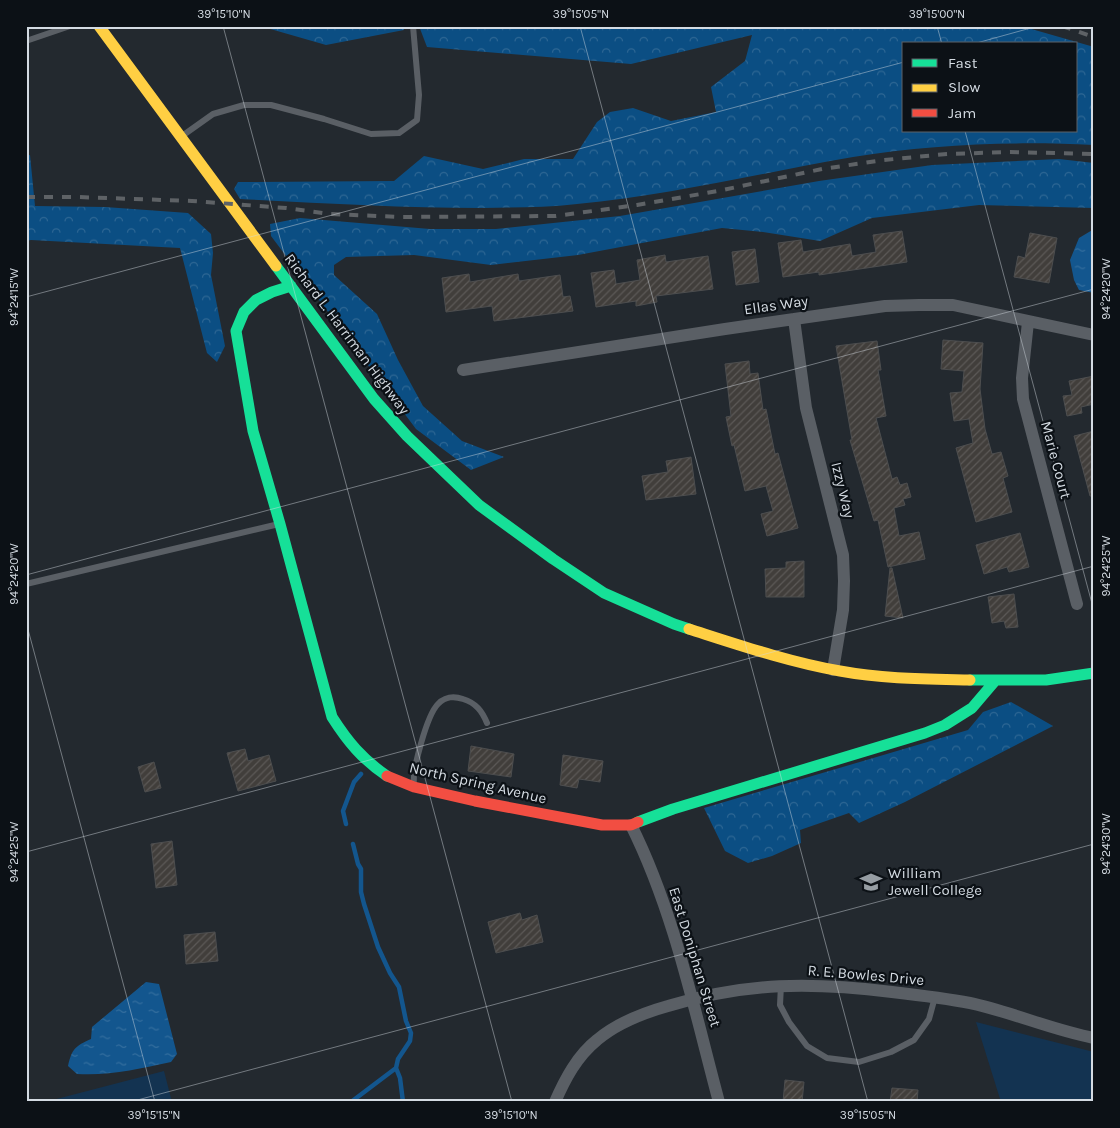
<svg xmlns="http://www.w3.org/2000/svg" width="1120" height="1128" font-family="Karla,sans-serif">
<defs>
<pattern id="forest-crowns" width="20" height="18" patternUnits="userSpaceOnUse" patternTransform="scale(1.25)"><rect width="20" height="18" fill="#0b4e83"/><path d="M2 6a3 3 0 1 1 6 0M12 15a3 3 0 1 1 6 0" fill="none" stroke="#2e6794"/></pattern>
<pattern id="water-ripples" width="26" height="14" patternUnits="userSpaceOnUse" patternTransform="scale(1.25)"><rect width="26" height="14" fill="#13568e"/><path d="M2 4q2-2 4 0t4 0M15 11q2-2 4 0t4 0" fill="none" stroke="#346e9e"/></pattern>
<pattern id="building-hatch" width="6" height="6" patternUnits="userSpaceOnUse" patternTransform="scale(1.25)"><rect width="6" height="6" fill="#413e3b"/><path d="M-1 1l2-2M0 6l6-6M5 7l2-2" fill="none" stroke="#5c5957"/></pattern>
</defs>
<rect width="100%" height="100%" fill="#23292f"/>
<path fill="#133351" d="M976,1022L1094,1052V1102H1001Z
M164,1071L172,1102H45Z"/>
<path fill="url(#forest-crowns)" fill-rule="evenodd" d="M260,26H404V30L326,45Z
M419,26H1021L1094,47V145C1015,141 931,144 853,157C761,173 670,195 577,204C545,208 513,207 482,208C401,208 321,203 240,199L234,189L238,182L394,181L424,156L483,169L524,159H573L597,122L610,112L633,108L671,121L716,112L711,87L745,61L752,35L631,64L427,47ZM904,44H1076V131H904Z
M30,155L35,206L105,207L188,213L211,234L213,253L211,275L225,346L217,362L207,353L180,248L31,240L26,241V156Z
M1059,159L1094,163V208L979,205L872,218L820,241L763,232L722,228L578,255L491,265L414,255L346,257L334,265V275L377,314L398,360L423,406L462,441L504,457L471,470L416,429L271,236L270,224L300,218L430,229H496L620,216L819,181L932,165Z
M1011,702L1053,726L905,802L859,823L849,813L800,830L801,843L772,856L748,863L725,851L704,808L968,730L983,712Z"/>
<path fill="url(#water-ripples)" d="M1094,229V293L1079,290L1074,280L1070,260L1079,238Z
M146,982L159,984L177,1054L171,1062C139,1069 109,1076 77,1074L68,1066C72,1049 75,1046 91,1039L92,1027Z"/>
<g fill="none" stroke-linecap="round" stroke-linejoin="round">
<path stroke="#13568e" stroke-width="4.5" d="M346,824L343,811L354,782L361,774
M396,1068L400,1078L403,1102
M351,1102L396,1068L398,1059L410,1041L411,1033L406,1021L399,987L390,973L378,947L364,904L361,892V869L358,864L353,844"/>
</g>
<path fill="url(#building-hatch)" stroke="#4d4e4f" d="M902,231L907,262L819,275V272L783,277L778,243L801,240L803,252L850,244L852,256L876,252L873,235Z
M1030,233L1057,238L1049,283L1014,277L1018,256L1025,258Z
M755,249L759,282L736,285L732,252Z
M665,255L666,262L708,256L713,289L656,296L657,302L636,306V301L596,307L591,273L614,270L616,284L640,280L637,260Z
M469,274L470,282L518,274L519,281L560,275L563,297L570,296L573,311L494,321L492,306L446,312L442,278Z
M943,340L983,343L980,389L985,429L992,454L1001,452L1008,476L1003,478L1012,512L976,522L956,448L973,443L969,419L954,421L950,393L962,392L964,371L941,369Z
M877,341L881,370H878L886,416L876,418L892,479L897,477L900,485L907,483L911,497L903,499L905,505L894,508L899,536L919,532L925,559L888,567L878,520L874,521L850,440H852L836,346Z
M749,361L750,374L758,373L763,410L766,409L775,454L778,453L798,528L767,536L761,514L773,511L766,486L745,491L734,445L732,446L726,417L731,416L725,364Z
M1094,376V404L1081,407L1082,413L1067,416L1063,396L1072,395L1069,381Z
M1094,431V496H1090L1074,436Z
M691,457L696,494L646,500L642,476L668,472L666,461Z
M1020,533L1029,567L1009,572L1007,567L984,574L976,545Z
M804,561V597H766L765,569L786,568V562Z
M890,568H892L903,618L885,616Z
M1014,594L1018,627L1006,628L1004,621L992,623L988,597Z
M471,746L514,754L511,777L468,771Z
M245,749L248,761L269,755L276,781L238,791L227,753Z
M563,755L603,761L600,782L579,779L577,788L560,785Z
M154,762L161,788L145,792L138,767Z
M172,841L177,885L156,888L151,844Z
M520,913L522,920L537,915L543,942L496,953L488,922Z
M215,932L218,961L186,964L184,935Z
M785,1080L804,1082L802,1102H783Z
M892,1088L918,1090L917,1102H890Z"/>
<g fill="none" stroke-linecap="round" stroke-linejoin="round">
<path stroke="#5a5f65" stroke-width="6" d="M26,41L70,26
M182,136L213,114L244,105H271L324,119L371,134L399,133L417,120L419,95L413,26
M26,584L279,524
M414,785C412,770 427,715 438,704C446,696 454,696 463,699C476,703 482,711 487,723
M781,985L780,1005L789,1022L807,1046L827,1058L859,1062L891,1052L914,1040L929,1019L935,997"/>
<path stroke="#5a5f65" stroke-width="12" d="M794,319L806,408L843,555L844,581L843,610L833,670
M1028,322L1022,378L1023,399L1077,604
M463,370L725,329L885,306L919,305H953L1094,335
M631,825C674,911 694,1009 719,1102
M555,1102C565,1079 577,1056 597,1040C617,1023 643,1013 668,1006C746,982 812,982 892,992C918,995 944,998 970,1003C1012,1012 1052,1030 1094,1038"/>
<path stroke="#16e098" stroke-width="11" d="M276,266L374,399L407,436L479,505L553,559L604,593L674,624L689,629
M291,286L272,292L256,300L244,312L236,331L253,431L280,524L332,717C348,742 362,759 387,776
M970,680H1046L1094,673
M638,822L673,809L925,733L945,725L972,708L995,681"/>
<path stroke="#ffcf43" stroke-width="11" d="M99,26L276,266
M689,629C739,645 789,662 840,671C883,679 927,679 970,680"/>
<path stroke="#f24e42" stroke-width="11" d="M387,776L414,787L475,801L602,825H631L638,822"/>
<path stroke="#5e6266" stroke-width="4" stroke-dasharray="9 9" stroke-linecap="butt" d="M1062,26L1094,37
M26,197H77L192,201L286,208L330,214L401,217L556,216L637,205L718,191L822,169L884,160L947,154L1010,152L1094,154"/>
</g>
<path fill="none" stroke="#d4dbe2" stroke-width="1" stroke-opacity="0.45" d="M223,26L512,1102M580,26L868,1102M937,26L942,44M973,44L1038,26M965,131L1094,611M26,297L904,62M26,575L1094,289M26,622L155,1102M26,852L1094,566M130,1102L1094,844"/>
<defs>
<g id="university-bare" transform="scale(1.725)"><path d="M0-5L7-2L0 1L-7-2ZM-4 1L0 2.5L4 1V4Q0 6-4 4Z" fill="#969da3" stroke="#0c1116" stroke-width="2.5" paint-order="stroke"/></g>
</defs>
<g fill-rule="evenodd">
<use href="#university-bare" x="871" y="882"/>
</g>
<g text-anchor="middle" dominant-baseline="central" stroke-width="4.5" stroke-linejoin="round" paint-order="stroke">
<g font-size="15" fill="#d4dbe2" stroke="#0c1116">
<text transform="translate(776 305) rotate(-8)">Ellas Way</text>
<text transform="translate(347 334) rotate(53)">Richard L. Harriman Highway</text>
<text transform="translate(1056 460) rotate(75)">Marie Court</text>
<text transform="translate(843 490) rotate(76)">Izzy Way</text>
<text transform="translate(478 783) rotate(13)">North Spring Avenue</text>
<text transform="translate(695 957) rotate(73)">East Doniphan Street</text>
<text transform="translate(866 975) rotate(5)">R. E. Bowles Drive</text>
</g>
<g font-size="15" fill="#d4dbe2" stroke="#0c1116" text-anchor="start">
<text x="888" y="873">William<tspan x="888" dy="17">Jewell College</tspan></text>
</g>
</g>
<rect width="1120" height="1128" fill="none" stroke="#0c1116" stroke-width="55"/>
<rect x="902" y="42" width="175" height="90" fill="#0c1116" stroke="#5c6268"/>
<rect x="912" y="59" width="25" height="8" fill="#16e098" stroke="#5c6268"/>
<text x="948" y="68" font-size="15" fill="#d4dbe2">Fast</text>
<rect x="912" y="84" width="25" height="8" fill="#ffcf43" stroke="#5c6268"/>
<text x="948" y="92" font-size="15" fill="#d4dbe2">Slow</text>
<rect x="912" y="109" width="25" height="8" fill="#f24e42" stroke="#5c6268"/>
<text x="948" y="118" font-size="15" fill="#d4dbe2">Jam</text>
<rect x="28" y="28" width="1064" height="1072" fill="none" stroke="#d4dbe2" stroke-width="2"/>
<g font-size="12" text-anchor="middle" fill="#d4dbe2">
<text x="224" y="18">39°15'10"N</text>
<text x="581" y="18">39°15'05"N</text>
<text x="937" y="18">39°15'00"N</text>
<text transform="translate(1106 289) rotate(-90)" y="4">94°24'20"W</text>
<text transform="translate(14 297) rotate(-90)" y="4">94°24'15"W</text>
<text transform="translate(1106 566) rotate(-90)" y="4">94°24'25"W</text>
<text transform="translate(14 574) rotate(-90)" y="4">94°24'20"W</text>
<text transform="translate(1106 844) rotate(-90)" y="4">94°24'30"W</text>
<text transform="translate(14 852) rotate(-90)" y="4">94°24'25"W</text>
<text x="154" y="1119">39°15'15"N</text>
<text x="511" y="1119">39°15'10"N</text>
<text x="868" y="1119">39°15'05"N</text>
</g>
</svg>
